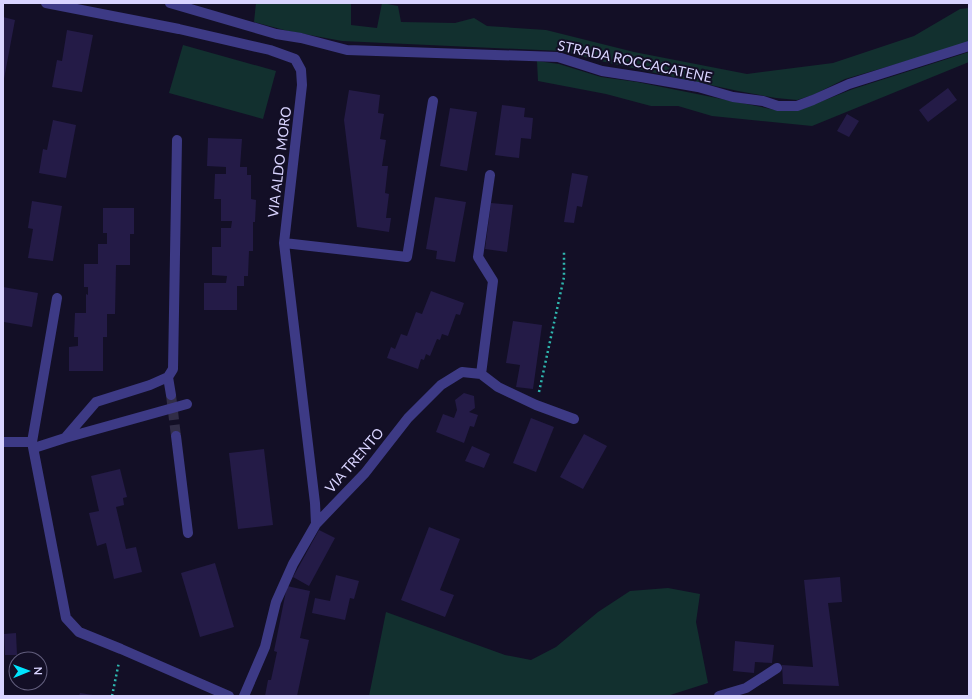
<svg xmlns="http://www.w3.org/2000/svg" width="972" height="699" font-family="Lato,sans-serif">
<rect width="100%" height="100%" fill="#130f26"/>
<path fill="#12302f" d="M256,3H351V25L377,28L382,3L398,6L401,22L455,23L474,18L487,26L546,30L634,52L747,74L833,63L914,36L960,9L969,8V43L845,79L813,95L797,100L776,98L738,91L605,62L561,51L342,41L288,31L254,22Z
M183,45L276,71L263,119L169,93Z
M969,52V62L812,126L712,116L678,106H651L606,94L538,81L537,61L559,64L601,77L637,82L776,110L802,109L853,89Z
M668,588L700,594L696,622L708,683L667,696H369L386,612L505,655L531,660L556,647L598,612L630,591Z"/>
<path fill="#241b47" d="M3,17L15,20L4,79H3Z
M67,30L93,35L82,92L52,87L57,60L62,61Z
M948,88L957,100L928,122L919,110Z
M349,90L380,95L378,113L384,114L380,139L386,140L382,166H388L385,193L389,194L386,218H391L389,232L357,227L344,120Z
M502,105L525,108L524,117L533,118L531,139L521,138L519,158L495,155Z
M450,108L477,112L467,171L440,166Z
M847,114L859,121L849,137L837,131Z
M53,120L76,125L66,178L39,173L43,149L47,150Z
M208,138L242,139L240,167H247V175H251V199L256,200L255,222H253V251H249L248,276H244V286H237V310H204V283H226L227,276L212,275V247H221V228H231L232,221H221V199H214L215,174H226V167L207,166Z
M572,173L588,176L582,207L577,206L574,223L564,222Z
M435,197L466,202L455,262L436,259L437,251L426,249Z
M32,201L62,206L53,261L28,258L33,229L28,228Z
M491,203L513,205L507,252L485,249Z
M103,208H134V234H130V265H116L115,314H107V337H103V371H69V347L78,346V337H74L75,313H86V294L88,295V287H84V264H98V244H107V233H103Z
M3,287L38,293L32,327L4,322V326H3Z
M431,291L464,303L460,315L456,314L448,336L442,334L440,340L437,339L430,356L426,354L424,360L421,359L418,369L387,358L391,347L395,349L401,334L407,336L416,312L422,314Z
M513,321L542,325L533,389L516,387L520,365L506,363Z
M464,393L474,396L475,408L469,412L478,415L474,427L470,426L464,443L436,432L443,414L454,418L457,410L455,400Z
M531,418L554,427L536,472L513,463Z
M584,434L607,446L583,489L560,477Z
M472,446L490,454L484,468L465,461Z
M264,449L273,525L238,529L229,453Z
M120,469L127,497L123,498L124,505L116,507L126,549L136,547L142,572L114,579L106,543L97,546L89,513L99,511L91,476Z
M429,527L460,539L440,590L454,595L445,617L401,600Z
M319,530L335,538L309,586L293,577Z
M215,563L234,627L200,637L181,573Z
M336,575L359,581L354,599L350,598L345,620L312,613L315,598L330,601Z
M840,577L842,602L828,603L839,686L783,684L782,665L813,667L804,580Z
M287,586L310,591L300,638L309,640L297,696H265L268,680H271L277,652L274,651Z
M16,633L17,655H5L4,634Z
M735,641L774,645L772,663L755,662L754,673L733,671Z
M80,693L93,695V696H79Z"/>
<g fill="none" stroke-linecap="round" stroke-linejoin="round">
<path stroke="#312d47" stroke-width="10" stroke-dasharray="10 5" stroke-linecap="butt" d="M171,395L176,436"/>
<path stroke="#2fb8b0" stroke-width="2.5" stroke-dasharray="2 3" stroke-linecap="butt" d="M539,392L564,277V252
M112,696L119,662"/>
<path stroke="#3d3a85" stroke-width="10" d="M46,3L179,29L270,50L295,59L301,70L302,85L284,243L315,503L316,524
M170,3L276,34L301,38L347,50L558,57L602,71L641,77L698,87L733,97L763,101L778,106H797L813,100L849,84L969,46
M284,243L407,257L433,101
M57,298L32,442L66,618L79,632L121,649L229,696
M481,374L493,281L478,257L490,175
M168,377L171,395
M176,436L188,533
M65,438L187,404
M3,442H32
M34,448L65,438L96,402L150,385L168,377L173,369L177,140
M244,696L265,647L276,602L293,564L316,524L365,473L408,418L441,385L462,372L481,374L498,387L536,405L574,419
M719,696L746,688L777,668"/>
</g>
<g text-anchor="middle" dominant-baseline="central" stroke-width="4" stroke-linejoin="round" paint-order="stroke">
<g font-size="14" fill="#d9d4ff" stroke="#130f26">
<text transform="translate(635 61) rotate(12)">STRADA ROCCACATENE</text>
<text transform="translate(279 162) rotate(-83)">VIA ALDO MORO</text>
<text transform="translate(354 460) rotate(-49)">VIA TRENTO</text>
</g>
</g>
<rect width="972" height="699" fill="none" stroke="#d9d4ff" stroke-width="8"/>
<g transform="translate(28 671) rotate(89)"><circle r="19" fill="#130f26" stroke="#625e7d"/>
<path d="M0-3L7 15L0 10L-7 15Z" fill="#00e5ff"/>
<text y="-6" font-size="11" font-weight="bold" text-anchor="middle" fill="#d9d4ff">N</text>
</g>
</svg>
